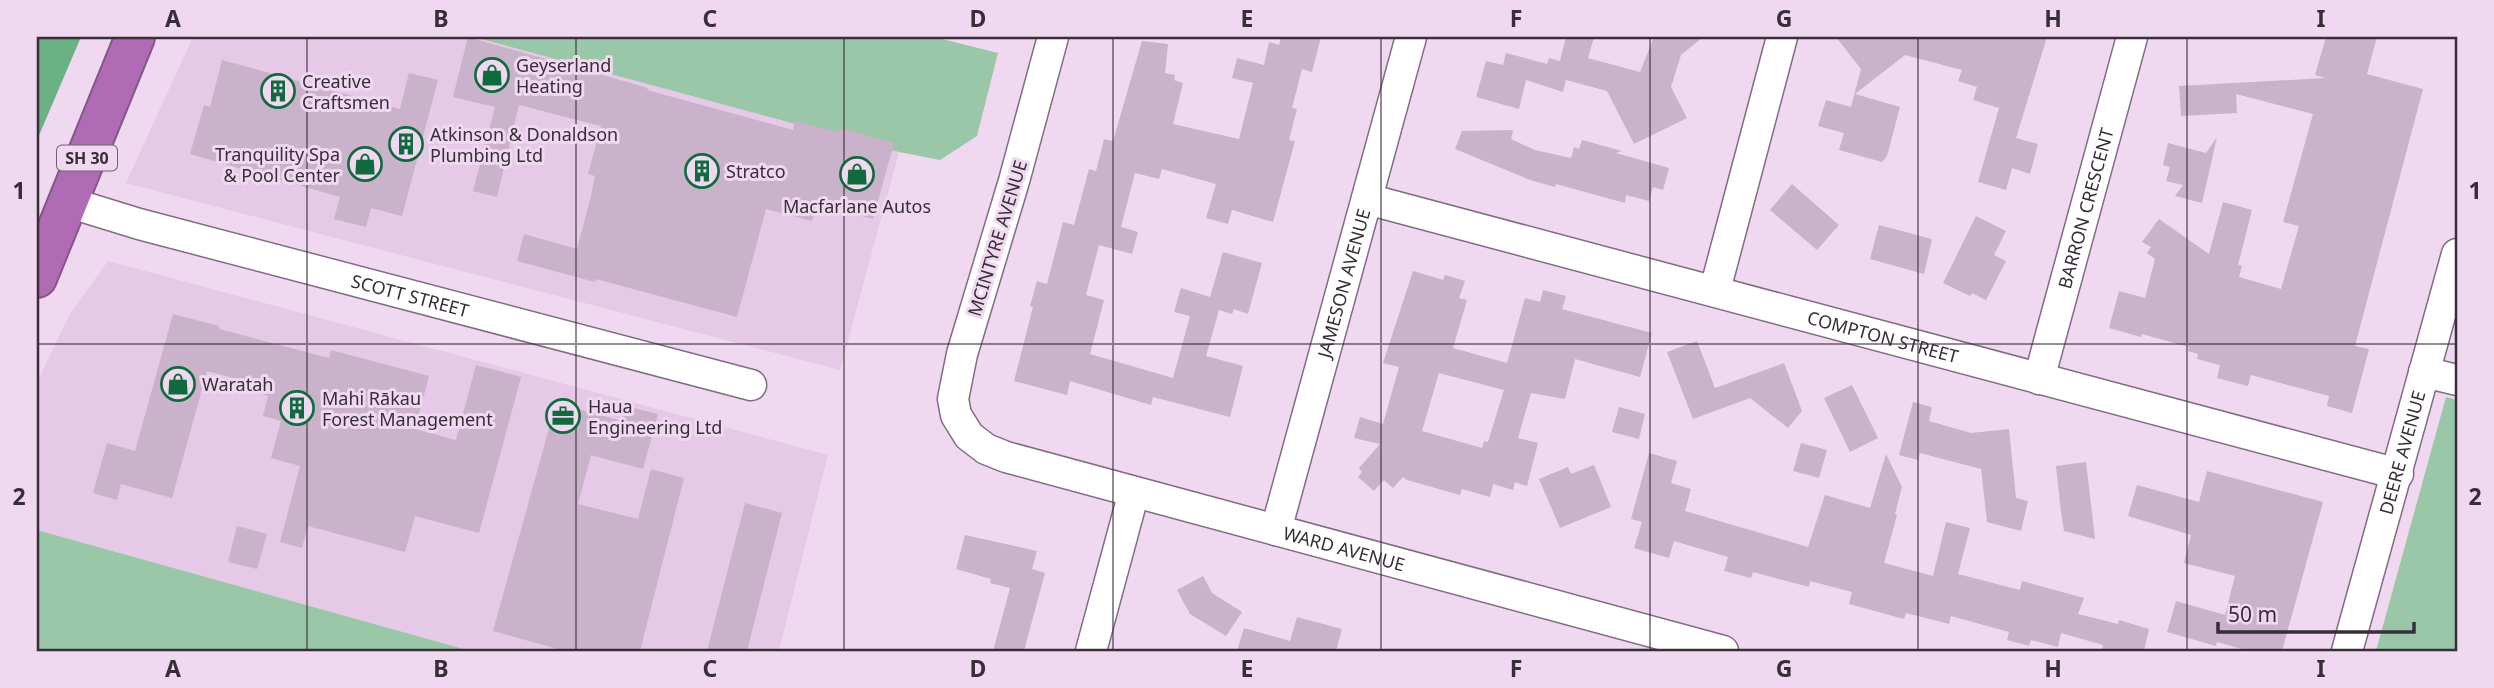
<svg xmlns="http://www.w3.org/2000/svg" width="2494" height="688" font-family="'Noto Sans',sans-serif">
<rect width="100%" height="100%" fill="#efd8f0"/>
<path fill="#e5c9e6" d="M193,37H474L899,152L840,370L126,183Z
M108,261L828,455L779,651H471L37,530V382L70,314Z"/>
<path fill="#99c7a8" d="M474,37H934L998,53L977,136L940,160L899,152Z
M2446,397L2457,400V651H2376Z
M37,530L471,651H37Z"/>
<path fill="#6ab183" d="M37,37H81L37,140Z"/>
<path fill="#c9b2ca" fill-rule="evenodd" d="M468,37L648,88L647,90L793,130L795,121L839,132L840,128L894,143L873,219L817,204L812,221L766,209L737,317L596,279L595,282L517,261L524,234L577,249L591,196L595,176L588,174L601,126L519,105L497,197L473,191L495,107L453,97Z
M1281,37H1321L1312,72L1302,69L1292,108L1297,109L1289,140L1295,141L1273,222L1232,210L1228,224L1206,218L1216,184L1162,169L1159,179L1135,173L1121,227L1138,232L1132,254L1099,245L1086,295L1104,300L1090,354L1173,378L1190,316L1174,312L1181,288L1210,297L1223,252L1262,263L1248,314L1234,309L1232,314L1219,310L1206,356L1243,366L1230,417L1153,397L1151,405L1070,381L1067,395L1014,381L1033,307L1030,306L1037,281L1047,284L1063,222L1074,225L1089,169L1096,171L1104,139L1113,141L1142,41L1168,44L1165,73L1175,75L1174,80L1183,83L1173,124L1239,139L1253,83L1232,78L1237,58L1264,65L1269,42L1279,45Z
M1566,37H1594L1588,58L1640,72L1654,37H1703L1681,55L1671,87L1687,118L1634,144L1607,91L1566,80L1563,92L1526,80L1519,109L1476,97L1486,61L1503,65L1506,53L1547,64L1549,58L1560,61Z
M1836,37H2047L2016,138L2038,144L2030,174L2012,168L2006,190L1978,182L1999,108L1973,100L1977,87L1958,81L1962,70L1905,55L1855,94L1900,107L1887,156L1882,162L1839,150L1844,133L1818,126L1826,100L1851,107L1861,69Z
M2326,37H2377L2367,74L2423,89L2355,346L2369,349L2352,413L2327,406L2329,396L2251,375L2248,386L2217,378L2220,365L2197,359L2198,354L2188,351L2189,347L2142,334L2141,337L2109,328L2119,291L2145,298L2155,259L2147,253L2151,247L2142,242L2159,219L2209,254L2223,202L2252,210L2238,265L2242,266L2239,277L2281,289L2299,226L2283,222L2313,114L2236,94L2237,113L2181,116L2179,86L2325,78L2315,75Z
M222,60L400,109L409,73L438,80L402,216L371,208L366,227L334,219L340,197L190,154L204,105L210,107Z
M1513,130L1511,139L1535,150L1571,158L1574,147L1579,149L1582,140L1622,151L1616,153L1669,168L1663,190L1653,187L1649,201L1626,195L1625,203L1556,184L1555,187L1530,180L1455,149L1462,131Z
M2217,137L2202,203L2175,196L2183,185L2166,181L2170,167L2163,165L2168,143L2206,153Z
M1792,184L1839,225L1817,250L1770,210Z
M1976,216L2006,231L1994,255L2006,261L1986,300L1972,293L1970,296L1943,283Z
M1879,225L1932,239L1924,274L1870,259Z
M1413,271L1443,280L1445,275L1465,281L1459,298L1467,300L1453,348L1507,363L1525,298L1540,302L1543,290L1566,296L1562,309L1652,333L1640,377L1575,359L1565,399L1531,393L1518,438L1538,443L1527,486L1515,482L1513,490L1493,484L1490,497L1462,489L1460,495L1407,480L1403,477L1393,488L1384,480L1374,491L1358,477L1362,472L1359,468L1380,444L1354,438L1360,417L1383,424L1399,367L1383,363ZM1439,373L1504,390L1488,442L1484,441L1482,448L1422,431Z
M173,314L219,326V329L329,358L331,350L429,376L415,429L456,440L476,365L521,377L479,533L415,516L405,552L308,526L302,548L280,542L300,466L271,458L281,421L263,416L268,396L254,392L256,384L207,371L172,498L121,484L117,500L93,493L107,443L135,451Z
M1697,341L1715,388L1784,363L1802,411L1788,428L1750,398L1693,419L1667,352Z
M1852,385L1878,438L1850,452L1824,398Z
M1913,402L1932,407L1929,421L1971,433L2009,429L2016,498L2028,501L2021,531L1987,522L1981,469L1920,453L1918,460L1899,455Z
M556,403L622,421L626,406L658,414L643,469L591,455L578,504L638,519L651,469L684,478L640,651H565L493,631Z
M1619,407L1645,414L1639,439L1612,432Z
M1801,443L1827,450L1819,478L1793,471Z
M1649,453L1677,461L1671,483L1691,489L1685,511L1808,547L1825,495L1870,508L1886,454L1902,487L1895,514L1897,515L1884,563L1933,576L1946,522L1970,528L1958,574L2020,590L2022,581L2084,598L2078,614L2118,624L2119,620L2149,629L2144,651H2102L2103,645L2061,633L2058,647L2031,640L2029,646L2007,640L2009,632L1951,616L1949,624L1906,613L1904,619L1849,604L1852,592L1810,581L1809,587L1753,572L1751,578L1724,571L1728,557L1674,541L1669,558L1634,548L1642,522L1631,519Z
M2086,462L2095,539L2064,531L2061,512L2056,466Z
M1594,465L1611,507L1560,528L1539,479L1568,467L1571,474Z
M2207,471L2323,502L2282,651H2249L2217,642L2216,646L2167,632L2176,601L2225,615L2235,576L2184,563L2191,535L2128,516L2137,485L2199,502Z
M745,503L782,513L747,651H707Z
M237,526L267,534L257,569L228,562Z
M965,535L1037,551L1032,569L1045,573L1024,651H993L1010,588L990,583L991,579L956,569Z
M1203,576L1212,593L1242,612L1226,636L1190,614L1177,590Z
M1297,617L1342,629L1336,651H1237L1244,628L1290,641Z"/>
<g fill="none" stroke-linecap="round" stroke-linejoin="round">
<g stroke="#816c82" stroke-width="33">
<g id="minor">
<path id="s1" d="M1053,37L1014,181L962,354L953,399L956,415L969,436L986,449L1006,457L1723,651"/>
<path id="s2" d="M70,199L87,208L139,224L751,385"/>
<path id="s3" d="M1367,199L2398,474"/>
<path d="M1715,290L1782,37"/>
<path d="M2424,372L2457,380"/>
<path id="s4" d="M2039,379L2132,37"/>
<path id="s5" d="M1276,530L1411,37"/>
<path d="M1091,651L1134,492"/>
<path id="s6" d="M2347,651L2457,254"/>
</g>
</g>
<g stroke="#855688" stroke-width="42">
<path id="highway" d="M37,278L135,37"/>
</g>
<use href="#minor" stroke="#fff" stroke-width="30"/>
<use href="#highway" stroke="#af6bb4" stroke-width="38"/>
</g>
<path fill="none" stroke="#372e37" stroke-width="2" stroke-opacity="0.55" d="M307,37V651M576,37V651M844,37V651M1113,37V651M1381,37V651M1650,37V651M1918,37V651M2187,37V651M37,344H2457"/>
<defs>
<g id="shop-ring" transform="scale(1.75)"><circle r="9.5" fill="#efd8f0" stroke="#116a3d" stroke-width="1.5"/><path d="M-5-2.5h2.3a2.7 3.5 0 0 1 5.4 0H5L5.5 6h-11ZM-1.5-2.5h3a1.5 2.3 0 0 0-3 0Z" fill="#116a3d"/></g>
<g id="building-ring" transform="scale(1.75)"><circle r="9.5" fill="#efd8f0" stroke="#116a3d" stroke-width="1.5"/><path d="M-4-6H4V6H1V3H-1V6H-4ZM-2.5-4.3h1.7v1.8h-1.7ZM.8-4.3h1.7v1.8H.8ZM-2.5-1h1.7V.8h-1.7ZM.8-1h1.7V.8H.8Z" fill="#116a3d"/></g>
<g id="office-ring" transform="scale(1.75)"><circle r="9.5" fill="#efd8f0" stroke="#116a3d" stroke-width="1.5"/><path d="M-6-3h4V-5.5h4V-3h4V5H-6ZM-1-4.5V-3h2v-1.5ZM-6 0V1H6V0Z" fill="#116a3d"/></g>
</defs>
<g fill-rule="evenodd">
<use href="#shop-ring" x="492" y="75"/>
<use href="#building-ring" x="278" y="91"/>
<use href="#building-ring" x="406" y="144"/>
<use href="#shop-ring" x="365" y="164"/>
<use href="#building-ring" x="702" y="171"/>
<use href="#shop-ring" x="857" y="174"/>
<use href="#shop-ring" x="178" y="384"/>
<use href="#building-ring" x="297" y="408"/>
<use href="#office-ring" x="563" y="416"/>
</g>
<g text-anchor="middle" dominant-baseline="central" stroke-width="6" stroke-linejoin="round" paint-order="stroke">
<rect fill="#efd8f0" stroke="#6e616e" stroke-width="2" x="57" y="145.5" width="60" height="25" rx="5"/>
<g font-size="16" font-weight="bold" fill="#372e37">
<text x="87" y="158">SH 30</text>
</g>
<g font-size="18" fill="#372e37" stroke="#efd8f0" text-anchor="start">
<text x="516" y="65">Geyserland<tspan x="516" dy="21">Heating</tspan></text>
<text x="302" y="81">Creative<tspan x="302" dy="21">Craftsmen</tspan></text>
<text x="430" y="134">Atkinson &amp; Donaldson<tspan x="430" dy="21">Plumbing Ltd</tspan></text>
<text x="340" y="154" text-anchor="end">Tranquility Spa<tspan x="340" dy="21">&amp; Pool Center</tspan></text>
<text x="726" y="171">Stratco</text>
<text x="857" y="206" text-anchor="middle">Macfarlane Autos</text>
<text x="202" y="384">Waratah</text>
<text x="322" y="398">Mahi Rākau<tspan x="322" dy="21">Forest Management</tspan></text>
<text x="588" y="406">Haua<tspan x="588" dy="21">Engineering Ltd</tspan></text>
</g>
<g font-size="18" fill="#372e37" stroke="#efd8f0">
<text stroke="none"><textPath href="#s4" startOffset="177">BARRON CRESCENT</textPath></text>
<text transform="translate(997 238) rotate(-73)">MCINTYRE AVENUE</text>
<text stroke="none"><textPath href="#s5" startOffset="256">JAMESON AVENUE</textPath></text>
<text stroke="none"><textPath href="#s2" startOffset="354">SCOTT STREET</textPath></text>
<text stroke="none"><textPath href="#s3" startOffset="534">COMPTON STREET</textPath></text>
<text stroke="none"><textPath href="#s6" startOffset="206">DEERE AVENUE</textPath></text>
<text stroke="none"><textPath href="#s1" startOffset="810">WARD AVENUE</textPath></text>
</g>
</g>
<rect width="2494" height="688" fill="none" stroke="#efd8f0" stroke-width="77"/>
<path d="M2218 622v10h196v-10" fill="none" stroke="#372e37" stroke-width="3.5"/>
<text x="2228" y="622" font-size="21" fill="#372e37" stroke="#efd8f0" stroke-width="5" paint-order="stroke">50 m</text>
<rect x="38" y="38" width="2418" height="612" fill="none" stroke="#372e37" stroke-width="2.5"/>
<g font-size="23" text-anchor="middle" font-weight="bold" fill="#372e37">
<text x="173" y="27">A</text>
<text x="441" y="27">B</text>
<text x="710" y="27">C</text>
<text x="978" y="27">D</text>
<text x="1247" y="27">E</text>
<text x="1516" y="27">F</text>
<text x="1784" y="27">G</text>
<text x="2053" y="27">H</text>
<text x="2321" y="27">I</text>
<text x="19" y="199">1</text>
<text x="2475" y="199">1</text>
<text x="19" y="505">2</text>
<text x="2475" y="505">2</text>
<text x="173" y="677">A</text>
<text x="441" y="677">B</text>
<text x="710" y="677">C</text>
<text x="978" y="677">D</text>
<text x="1247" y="677">E</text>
<text x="1516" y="677">F</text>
<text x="1784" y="677">G</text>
<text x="2053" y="677">H</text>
<text x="2321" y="677">I</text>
</g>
</svg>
